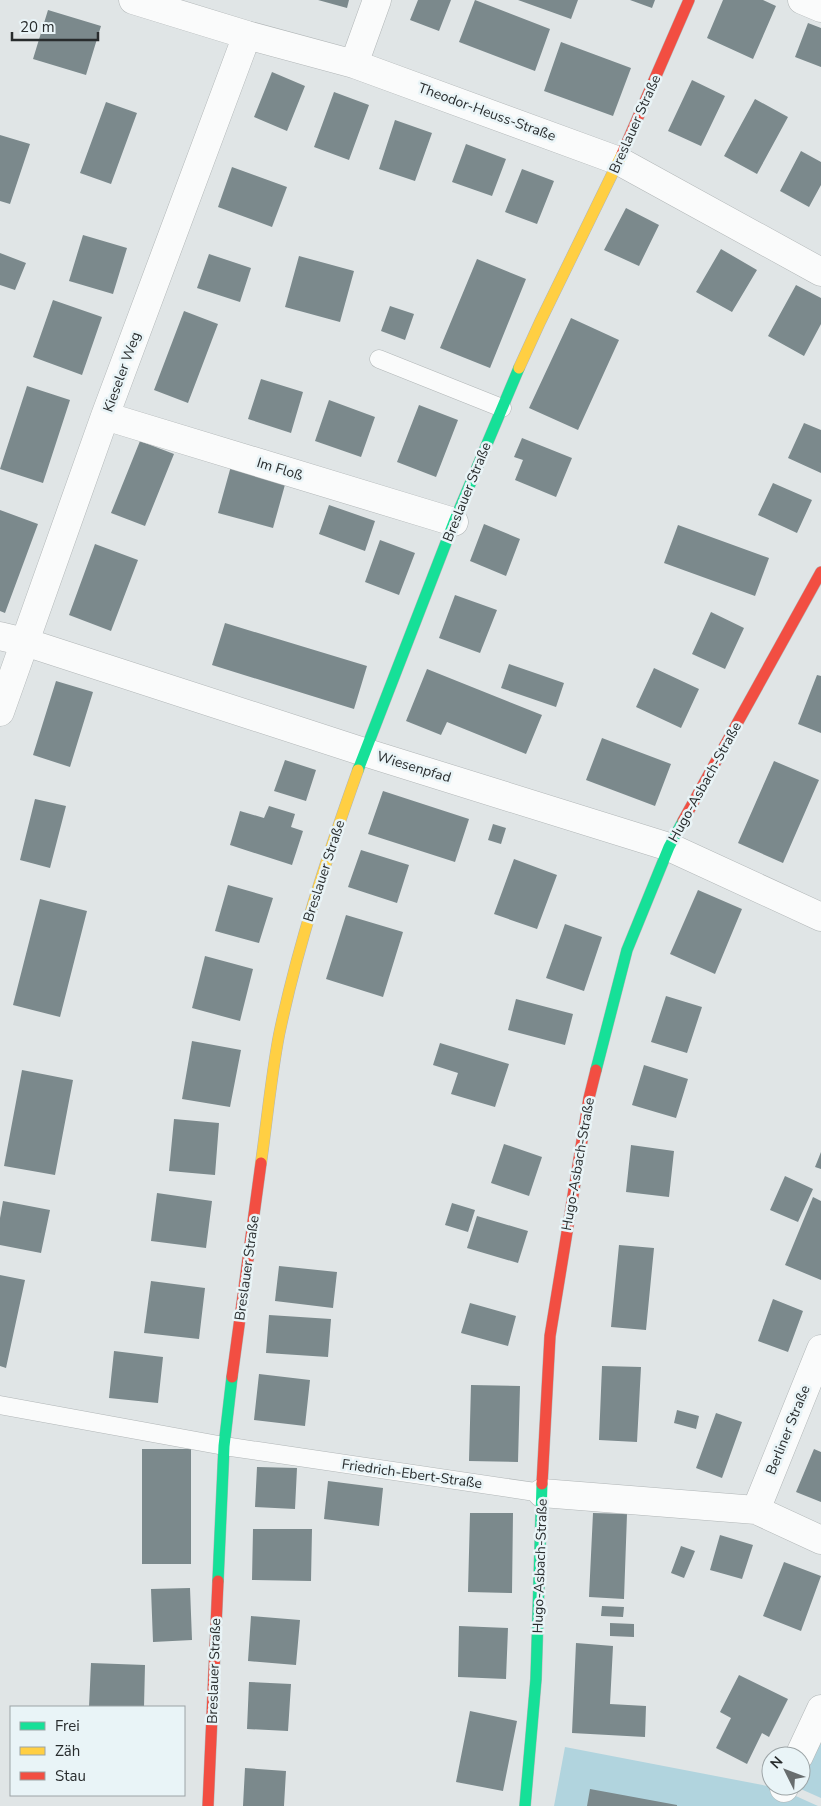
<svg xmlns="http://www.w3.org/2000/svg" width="821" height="1806" font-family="'Nunito Sans',sans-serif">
<rect width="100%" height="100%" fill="#e0e5e6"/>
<path fill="#b1d4de" d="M821,1725V1798L794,1786H801V1768Z
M565,1747L778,1788L818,1806H554Z"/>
<path fill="#7b898c" d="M318,0H349L347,8Z
M418,0H451L439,31L410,20Z
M475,0L550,29L535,71L459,42Z
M518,0H578L571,19Z
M630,0H655L652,8Z
M723,0H763L776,6L753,59L707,38Z
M48,10L101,26L86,75L33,59Z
M808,23L821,28V67L795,57Z
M561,42L631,68L613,116L544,91Z
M272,72L305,86L287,131L254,117Z
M692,80L725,96L701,146L668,131Z
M334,92L369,105L349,160L314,147Z
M755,99L788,117L757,174L724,156Z
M106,102L137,113L111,184L80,173Z
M395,120L432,133L415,181L379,169Z
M0,135L30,144L10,204L0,201Z
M466,144L506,159L492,196L452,182Z
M801,151L821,162V185L809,207L780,191Z
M232,167L287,187L272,227L218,207Z
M522,169L554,181L537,224L505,212Z
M626,208L659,225L639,266L604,250Z
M83,235L127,248L113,294L69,281Z
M721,249L757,270L732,312L696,292Z
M0,253L26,263L15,290L0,285Z
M209,254L251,268L240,302L197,288Z
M299,256L354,271L340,322L285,307Z
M477,259L526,279L490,368L440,348Z
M796,285L821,298V324L804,356L768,336Z
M53,300L102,317L82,375L33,357Z
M390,306L414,314L405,340L381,331Z
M184,311L218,324L188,403L154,390Z
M571,318L619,340L578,430L529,408Z
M261,379L303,392L291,433L248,419Z
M27,386L70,400L43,483L0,469Z
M329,400L375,417L361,457L315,441Z
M419,405L458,420L436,477L397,462Z
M804,423L821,430V473L788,458Z
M522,438L572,458L556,497L515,480L523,460L514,457Z
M140,441L174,454L145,526L111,513Z
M231,466L286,481L273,528L218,513Z
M773,483L812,500L797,533L758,515Z
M329,505L375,521L365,551L319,534Z
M0,510L38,524L5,613L0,611Z
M484,524L520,539L506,576L470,561Z
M678,525L769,558L755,596L664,563Z
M380,540L415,553L399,595L365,582Z
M95,544L138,560L111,631L69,615Z
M455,595L497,610L480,653L439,638Z
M711,612L744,628L725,669L692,654Z
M225,623L367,666L354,709L212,665Z
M509,664L564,683L556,707L501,688Z
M654,668L699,689L681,728L636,707Z
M427,669L542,715L526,754L447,722L441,735L406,721Z
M817,675L821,676V733L798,724Z
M56,681L93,692L70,767L33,755Z
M602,738L671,764L655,806L586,780Z
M285,760L316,770L306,801L274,791Z
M774,761L819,780L783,863L738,843Z
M383,791L469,819L455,862L368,834Z
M35,799L66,806L50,868L20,860Z
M269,806L295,814L291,827L303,831L292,865L230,845L240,811L264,818Z
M493,824L506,828L501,844L488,840Z
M361,850L409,865L397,903L348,887Z
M514,859L557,875L537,929L494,914Z
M228,885L273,898L259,943L215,931Z
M698,890L742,909L715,974L670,954Z
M40,899L87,911L60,1017L13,1005Z
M346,915L403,932L383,997L326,979Z
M565,924L602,937L584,991L546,978Z
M205,956L253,969L240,1021L192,1008Z
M666,996L702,1007L687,1053L651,1042Z
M516,999L573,1014L565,1045L508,1030Z
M192,1041L241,1050L230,1107L182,1099Z
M440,1043L509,1064L495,1107L451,1094L458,1073L433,1065Z
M644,1065L688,1079L676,1118L632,1105Z
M22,1070L73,1080L55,1175L4,1166Z
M174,1119L219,1123L215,1175L169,1171Z
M504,1144L542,1157L529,1196L491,1183Z
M631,1145L674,1151L669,1197L626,1192Z
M821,1152V1169L815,1167Z
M785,1176L813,1189L798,1222L770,1210Z
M157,1193L212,1201L206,1248L151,1241Z
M813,1197L821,1201V1280L785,1265Z
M3,1201L50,1210L41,1253L0,1245V1218Z
M452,1203L475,1210L468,1232L445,1225Z
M477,1216L528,1231L518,1263L467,1248Z
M619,1245L654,1248L646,1330L611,1327Z
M279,1266L337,1272L333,1308L275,1301Z
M0,1275L25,1280L6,1368L0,1366Z
M151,1281L205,1288L199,1339L144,1333Z
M773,1299L803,1311L788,1352L758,1341Z
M470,1303L516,1316L508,1346L461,1333Z
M269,1315L331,1319L328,1357L266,1353Z
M114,1351L163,1357L158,1403L109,1398Z
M602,1366L641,1367L637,1442L599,1440Z
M259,1374L310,1380L305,1426L254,1420Z
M471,1385L520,1386L518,1462L469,1461Z
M677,1410L699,1416L696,1429L674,1423Z
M716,1413L742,1422L722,1478L696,1468Z
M142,1449H191V1564H142Z
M814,1449L821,1452V1502L796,1492Z
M257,1467L297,1468L295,1509L255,1507Z
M328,1481L383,1488L379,1526L324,1519Z
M470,1513H513L512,1593L468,1592Z
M593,1513L627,1514L624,1599L589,1597Z
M253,1529H312L311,1581L252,1580Z
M720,1535L753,1545L742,1579L710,1570Z
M681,1546L695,1551L684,1578L671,1573Z
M784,1562L821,1576L801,1631L763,1616Z
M190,1588L192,1640L153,1642L151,1589Z
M602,1606L624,1607L623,1617L601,1616Z
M251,1616L300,1620L296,1665L248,1661Z
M610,1623L634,1624V1637L610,1636Z
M459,1626L508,1628L506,1679L458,1677Z
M576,1643L613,1646L610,1704L646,1706L645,1737L572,1733Z
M91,1663L145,1665L144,1707H89Z
M739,1675L788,1699L769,1737L762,1733L747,1764L716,1748L731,1718L720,1712Z
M249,1682L291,1684L288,1731L247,1729Z
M470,1711L517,1721L503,1791L456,1782Z
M245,1768L286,1771L284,1806H243Z
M590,1789L677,1805V1806H587Z"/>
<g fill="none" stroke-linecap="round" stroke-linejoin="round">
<g stroke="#b1b6b7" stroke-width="19">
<path id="lane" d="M379,359L502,408
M0,1405L224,1446L542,1493"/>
</g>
<g stroke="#b1b6b7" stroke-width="29">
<path id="street" d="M133,0L247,35L354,64L619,161L821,272
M802,0L821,8
M354,64L377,0
M105,416L454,522
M0,636L25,642L364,752L669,847L821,917
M0,712L105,416L247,35
M542,1493L756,1510L821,1540
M756,1510L821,1349
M799,1756L821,1709
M784,1788L785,1786"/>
</g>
<g stroke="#b1b6b7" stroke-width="12">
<path id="fast" d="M358,770L454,522L519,368
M596,1070L627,950L669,847L683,821
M218,1581L224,1446L232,1377
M525,1806L536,1679L542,1484"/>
</g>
<g stroke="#b1b6b7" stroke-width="12">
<path id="slow" d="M519,368L540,322L622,154
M261,1163C267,1121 271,1077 279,1035C298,944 327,857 358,770"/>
</g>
<g stroke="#b1b6b7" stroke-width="12">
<path id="jam" d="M622,154L689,0
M683,821L821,572
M232,1377L261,1163
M542,1484L550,1336L589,1098L596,1070
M208,1806L218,1581"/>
</g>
<use href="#lane" stroke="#fafbfb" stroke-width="18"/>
<use href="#street" stroke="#fafbfb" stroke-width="28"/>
<use href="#fast" stroke="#16e098" stroke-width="11"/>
<use href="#slow" stroke="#ffcf43" stroke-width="11"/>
<use href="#jam" stroke="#f24e42" stroke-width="11"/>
</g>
<g text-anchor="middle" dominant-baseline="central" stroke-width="5" stroke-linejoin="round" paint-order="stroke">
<g font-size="14" fill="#282c2d" stroke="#e9f4f7">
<text transform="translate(487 112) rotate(20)">Theodor-Heuss-Straße</text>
<text transform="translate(635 124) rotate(-66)">Breslauer Straße</text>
<text transform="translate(122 372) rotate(-70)">Kieseler Weg</text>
<text transform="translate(280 469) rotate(17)">Im Floß</text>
<text transform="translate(467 492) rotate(-68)">Breslauer Straße</text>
<text transform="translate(414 767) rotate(17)">Wiesenpfad</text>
<text transform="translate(705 782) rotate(-61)">Hugo-Asbach-Straße</text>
<text transform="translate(324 871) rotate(-72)">Breslauer Straße</text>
<text transform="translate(578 1164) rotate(-80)">Hugo-Asbach-Straße</text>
<text transform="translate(247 1268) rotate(-82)">Breslauer Straße</text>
<text transform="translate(788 1430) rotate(-68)">Berliner Straße</text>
<text transform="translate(412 1474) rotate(8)">Friedrich-Ebert-Straße</text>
<text transform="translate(540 1566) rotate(-88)">Hugo-Asbach-Straße</text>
<text transform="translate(214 1671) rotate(-88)">Breslauer Straße</text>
</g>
</g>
<rect x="10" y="1706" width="175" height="90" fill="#e9f4f7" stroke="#9ca4a6"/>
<rect x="20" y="1722" width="25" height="8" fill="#16e098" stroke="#9ca4a6"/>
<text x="55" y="1731" font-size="15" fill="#282c2d">Frei</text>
<rect x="20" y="1747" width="25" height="8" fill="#ffcf43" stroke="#9ca4a6"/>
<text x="55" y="1756" font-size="15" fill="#282c2d">Zäh</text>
<rect x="20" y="1772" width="25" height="8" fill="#f24e42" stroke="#9ca4a6"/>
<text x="55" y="1781" font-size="15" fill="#282c2d">Stau</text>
<g transform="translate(786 1771) rotate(312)"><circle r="24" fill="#e9f4f7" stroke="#9ca4a6"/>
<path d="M0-4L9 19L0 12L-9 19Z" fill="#686d6e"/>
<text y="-8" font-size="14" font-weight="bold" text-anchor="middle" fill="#282c2d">N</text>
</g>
<path d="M12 32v8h86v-8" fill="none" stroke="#282c2d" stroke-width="2.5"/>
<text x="20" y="32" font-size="15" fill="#282c2d" stroke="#e9f4f7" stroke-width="4" paint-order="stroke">20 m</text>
</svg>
